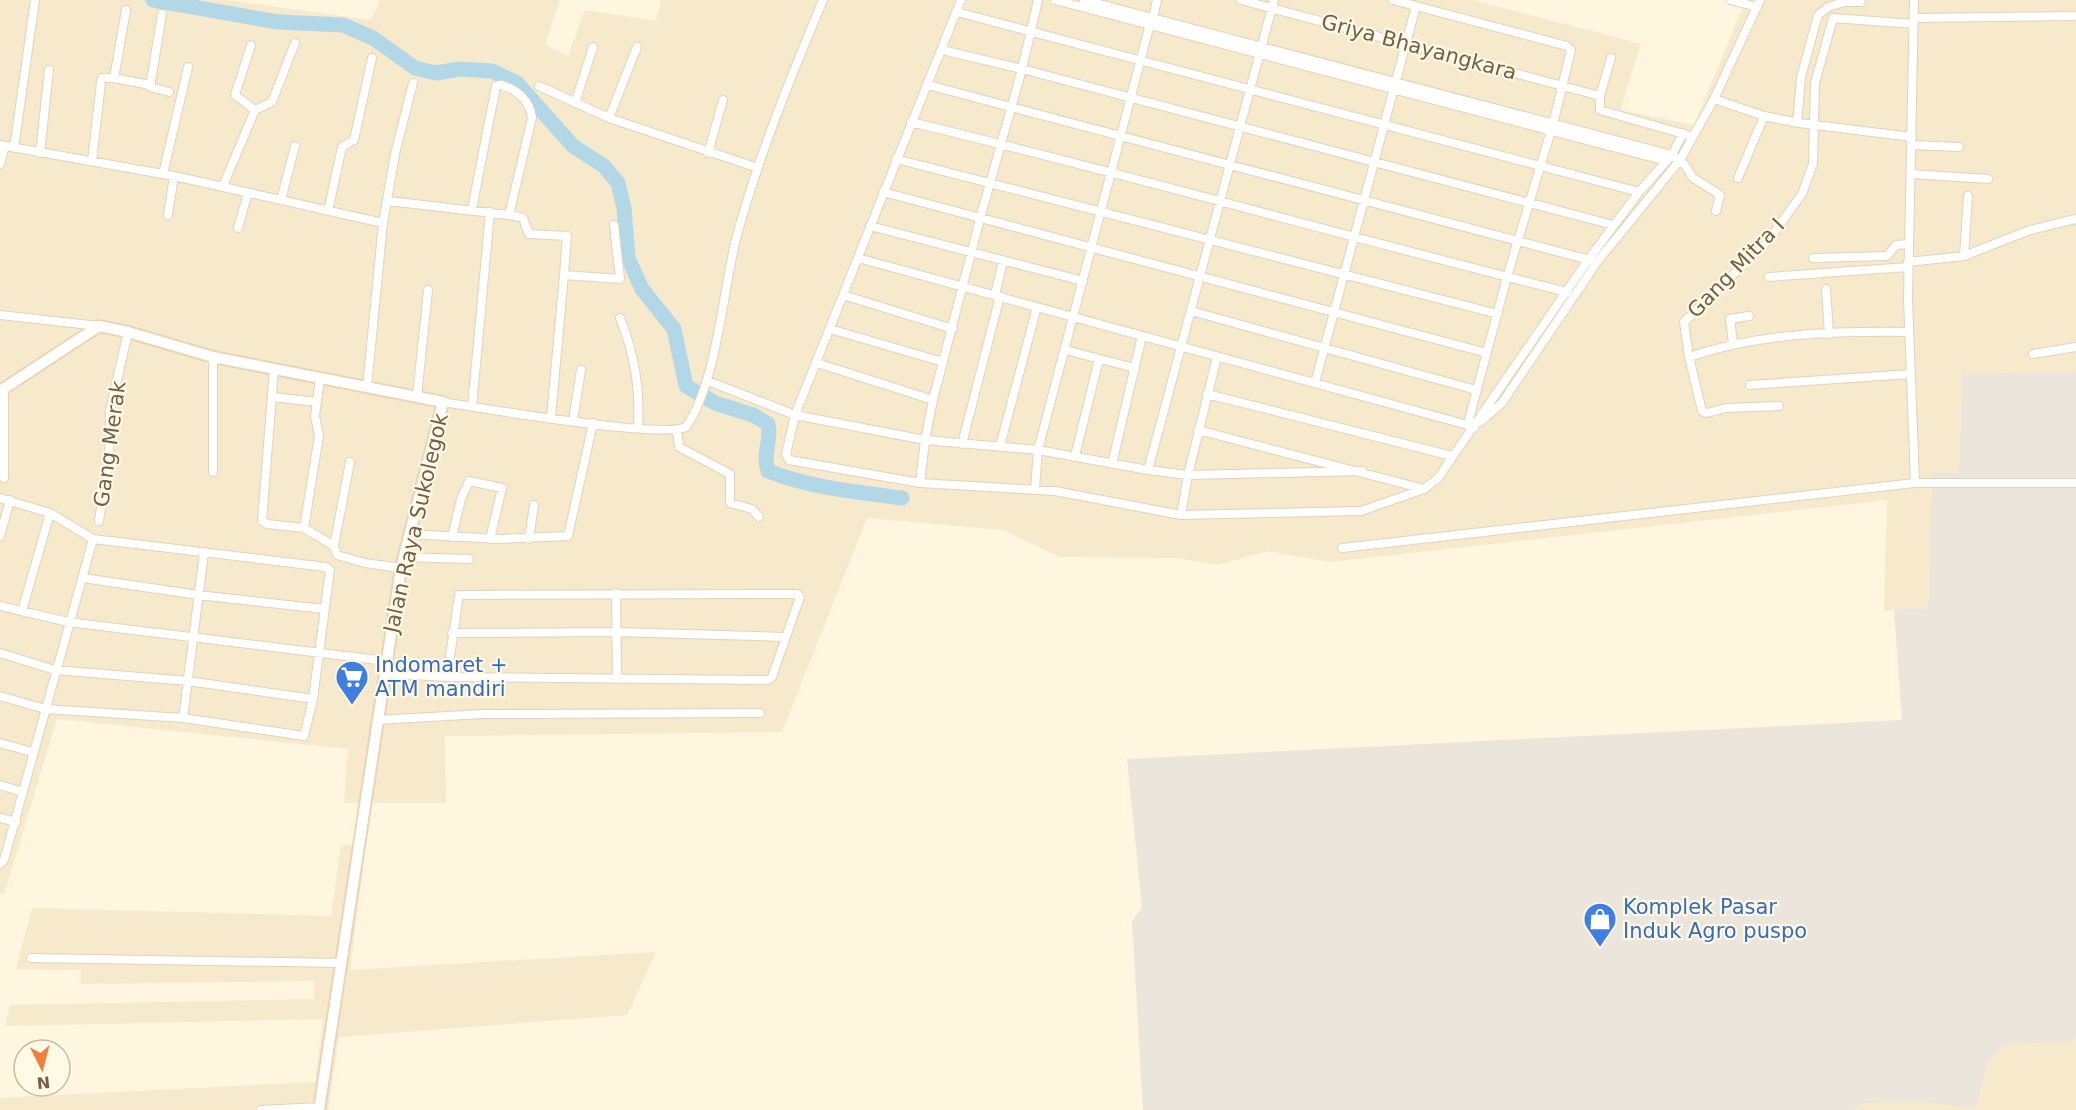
<svg xmlns="http://www.w3.org/2000/svg" width="2076" height="1110" font-family="'DejaVu Sans',sans-serif">
<rect width="100%" height="100%" fill="#fef6de"/>
<path fill="#f6e9cc" d="M0,0H226L371,20L380,0H560L545,45L568,56L585,10L656,21L661,0H1473L1641,44L1620,110L1694,125L1746,0H2076V371L1962,374L1959,473L1932,472L1928,608L1884,611L1887,500L1330,562L1267,551L1217,565L1177,558L1060,557L1003,530L867,518L782,732L445,736L446,803H344L348,749L57,719L4,895L0,894Z
M366,844L350,970L656,952L627,1015L339,1037L328,1110H0V1098L315,1082L323,1019L5,1026L10,1005L314,999L315,981L81,984V970L16,969L32,908L331,916L341,845Z
M2076,1037V1110H1854L1860,1104L1907,1101L1975,1108L1987,1064L2005,1044L2073,1042Z"/>
<path fill="#ebe5db" d="M2076,371V1037L2073,1042L2005,1044L1987,1064L1976,1108L1907,1101L1860,1104L1854,1110H1143L1132,921L1142,908L1127,759L1902,720L1894,610L1928,608L1932,472L1959,473L1962,374Z"/>
<g fill="none" stroke-linecap="round" stroke-linejoin="round">
<path stroke="#b2d8e8" stroke-width="15" d="M153,0L278,22L343,25L373,38L415,68L436,73L460,69L492,71L517,83L573,146L604,166L618,183L624,208L628,258L642,289L674,329L686,386L715,403L753,415L768,424C772,440 762,455 768,471C811,488 857,492 902,498"/>
<g stroke="#e2d3ba" stroke-width="10">
<path id="street" d="M961,0L795,415L786,454L789,460L920,483L1055,491L1181,515L1361,511L1424,489L1438,478L1588,260L1639,192L1672,155L1683,133
M1055,0L1666,161
M1084,0L1672,155L1685,165L1692,177L1720,195L1716,211
M1241,0L1600,96
M1393,0L1567,46L1571,50L1553,124L1507,277L1468,423
M1730,0L1757,7
M1914,0L1908,299L1915,483
M957,12L1639,192
M162,14L150,87L169,92
M1153,18L1157,0
M1915,18L2076,16
M251,45L235,95L255,110
M942,50L1022,69L1613,225
M1611,58L1600,96V110L1687,135
M114,78L150,85
M928,85L1597,262
M539,86L609,118L758,168
M1714,99L1764,116L1799,123L1912,137
M575,103L593,47
M609,118L637,47
M911,122C1130,175 1348,237 1567,292
M1797,123L1801,77L1818,15L1828,7L1844,2H1861
M0,145L174,176L383,223
M1913,145L1959,147
M14,148L35,0
M40,153L49,70
M708,153L723,100
M896,159L1498,314
M92,161L101,82L102,78H114L126,10
M0,164L5,146
M163,174L188,67
M1912,174L1988,179
M1738,178L1764,116
M223,186L255,110L272,102L295,43
M883,192L1487,353
M281,200L295,146
M388,201L509,215L523,218L529,234L567,236L564,275
M472,209L496,86L501,85C517,89 530,101 532,118L509,215
M328,211L342,147L354,140L372,58
M168,215L174,176
M870,226L1083,281
M238,228L248,193
M1964,256L1968,196
M858,258L1475,427
M1813,258L1887,256L1896,245L1909,244
M1908,262L1964,256L2030,230L2076,219
M1769,277L1908,267
M1826,289L1829,334
M843,295L953,329
M995,295L1003,261
M1191,311L1476,390
M0,315L99,326
M620,318C635,356 640,388 638,428
M830,329L943,362
M1733,344L1730,319L1749,316
M1065,350L1135,368
M2033,354L2076,347
M213,357V472
M1689,357C1758,333 1836,331 1909,332
M817,363L933,400
M274,369L262,521L267,524L304,528L334,546L350,462
M708,381L795,415L925,440L1038,450L1148,470L1188,475L1363,471
M1315,383L1416,6
M1750,385L1910,374
M367,387L383,223L395,154L413,83
M4,389V478
M1207,394L1452,456
M417,396L428,290
M273,397L316,402
M443,402C480,408 663,439 686,427C717,382 722,295 736,239C758,157 790,79 823,0
M1779,406L1726,408L1707,413L1702,411L1689,357L1684,322L1768,241L1802,194L1813,164L1815,83L1833,18L1914,24
M472,407L490,212
M551,417L564,275L620,279L614,225
M573,420L581,370
M1480,422L1502,403L1597,262L1680,160L1714,99L1760,0
M677,430L679,447L730,474V503L752,509L759,517
M1198,430L1424,489
M962,444L1000,296
M1000,446L1037,307
M1075,456L1099,359
M1112,464L1142,336
M1148,470L1274,0
M920,483L925,440L933,400L980,219L1022,69L1038,0
M1035,489L1038,450L1150,24
M0,498L50,513L93,539L326,567L330,570L313,699L304,736L183,718L45,709L0,696
M1181,515L1188,475L1217,357
M99,521L109,455L110,410L128,332
M304,528L319,436L315,416L320,379
M410,534L498,539L568,536L593,423
M0,536L10,500
M452,537L461,499L469,481L502,488L490,539
M529,539L534,505
M334,546L337,555L365,563L401,568
M1342,548L1915,483H2076
M404,557L469,559
M83,578L198,595L324,609
M616,593L617,679
M0,606L68,622L386,661
M22,611L50,513
M452,633L616,632L786,637
M0,653L55,670L188,681L313,699
M384,673L447,677L768,680L772,677L800,597L797,594L459,595L447,677
M183,718L204,553
M378,720L482,714L760,713
M0,743L32,752
M0,785L23,792
M0,818L16,822
M0,864L4,860L93,539
M31,958L341,963
M261,1110L320,1107"/>
</g>
<g stroke="#e8d5b7" stroke-width="14">
<path id="secondary" d="M0,391L99,326L128,332L213,357L443,402L401,568L319,1110"/>
</g>
<use href="#street" stroke="#fff" stroke-width="8"/>
<use href="#secondary" stroke="#fff" stroke-width="10"/>
</g>
<defs>
<g id="supermarket-pin" transform="scale(1.725)"><path d="M0 17L-7.5 6A9.5 9.5 0 1 1 7.5 6Z" fill="#3f7fe0" stroke="#fff9e6"/><path d="M-6-5.5h2.5l.6 2H6L4.5 2H-2.5L-4.4-4H-6ZM-1.5 3.2a1.3 1.3 0 1 0 .1 0ZM3 3.2a1.3 1.3 0 1 0 .1 0Z" fill="#fff"/></g>
<g id="shop-pin" transform="scale(1.725)"><path d="M0 17L-7.5 6A9.5 9.5 0 1 1 7.5 6Z" fill="#3f7fe0" stroke="#fff9e6"/><path d="M-5-2.5h2.3a2.7 3.5 0 0 1 5.4 0H5L5.5 6h-11ZM-1.5-2.5h3a1.5 2.3 0 0 0-3 0Z" fill="#fff"/></g>
</defs>
<g fill-rule="evenodd">
<use href="#supermarket-pin" x="352" y="677"/>
<use href="#shop-pin" x="1600" y="919"/>
</g>
<g text-anchor="middle" dominant-baseline="central" stroke-width="4.5" stroke-linejoin="round" paint-order="stroke">
<g font-size="21" fill="#755e45" stroke="#fff9e6">
<text transform="translate(1419 47) rotate(15)">Griya Bhayangkara</text>
<text transform="translate(1736 268) rotate(-46)">Gang Mitra I</text>
<text transform="translate(110 444) rotate(-82)">Gang Merak</text>
<text transform="translate(416 523) rotate(-77)">Jalan Raya Sukolegok</text>
</g>
<g font-size="21" fill="#366cbe" stroke="#fff9e6" text-anchor="start">
<text x="375" y="665">Indomaret +<tspan x="375" dy="24">ATM mandiri</tspan></text>
<text x="1623" y="907">Komplek Pasar<tspan x="1623" dy="24">Induk Agro puspo</tspan></text>
</g>
</g>
<g transform="translate(42 1068) rotate(174)"><circle r="28" fill="#fff9e6" stroke="#c8bba6" stroke-width="1.5"/>
<path d="M0-4.5L10 22L0 15L-10 22Z" fill="#f17f3a"/>
<text y="-9" font-size="16" font-weight="bold" text-anchor="middle" fill="#755e45">N</text>
</g>
</svg>
